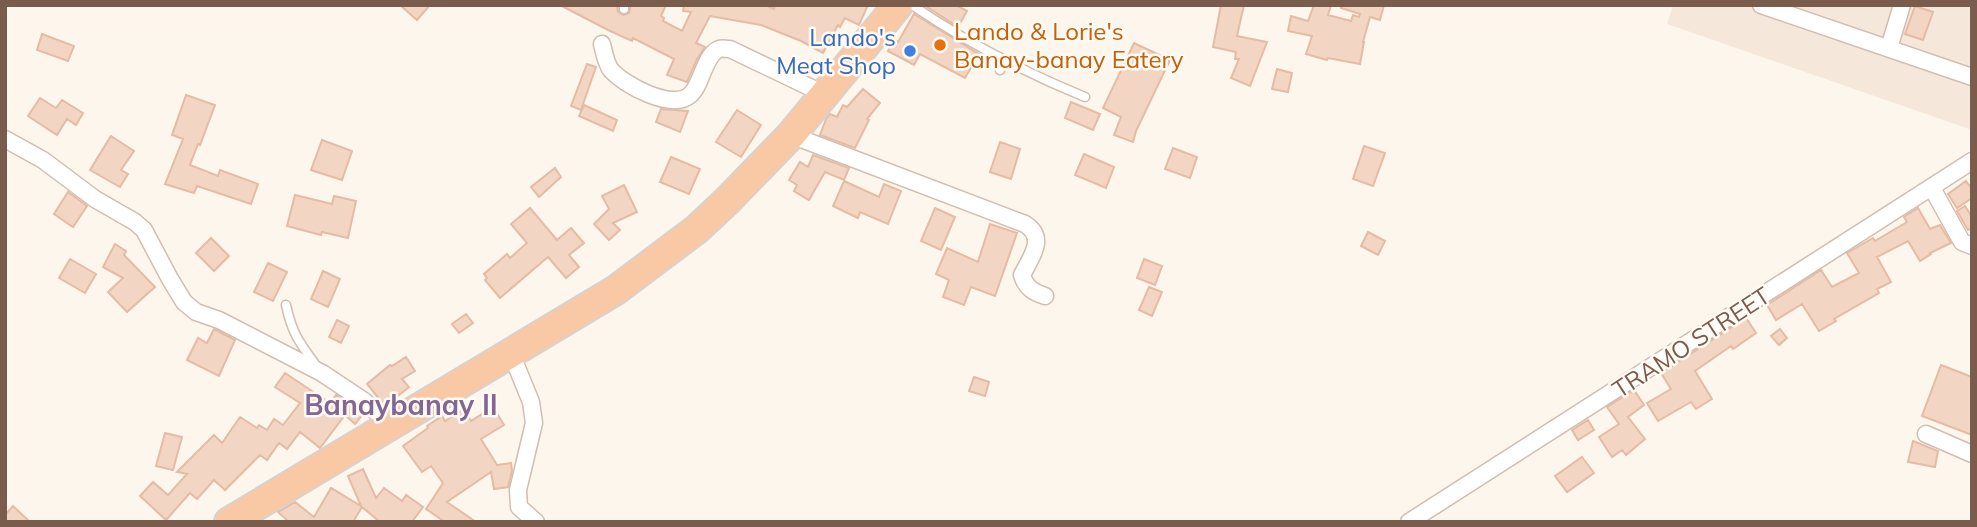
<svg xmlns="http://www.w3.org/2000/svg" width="1977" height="527" font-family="Mulish,sans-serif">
<rect width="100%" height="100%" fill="#fdf6ec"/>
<path fill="#f5e8da" d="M1673,5H1972V130L1667,24Z"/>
<path fill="#f3d5c3" stroke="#e6bba3" stroke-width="2" d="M400,5H430L417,20Z
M560,5H617L618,12L623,15L629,13L631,5H666L661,16L664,18L663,21L682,31L691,12L683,11L684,5H765L774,9L775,5H868L859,25L845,18L840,27L838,25L823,53L801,41L761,25L710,16L696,43L705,47L697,59L687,82L667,75L674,59L633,38L632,41L608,30Z
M924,5H956L967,11L958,27Z
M1221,5H1244L1237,36L1267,42L1250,86L1231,78L1239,59H1235L1236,52L1213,47Z
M1314,5H1331L1328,15L1351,21L1353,15L1359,17L1360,14L1341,8V5H1384L1380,20L1370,17L1363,42H1364L1360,64L1328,58L1327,60L1306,54L1312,36L1288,31L1291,16L1308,21Z
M1915,6L1933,12L1923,40L1905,34Z
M914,14L979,54L965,78L920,54L914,65L888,51L894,40L898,42Z
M42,34L74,46L68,61L37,50Z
M1134,43L1170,60L1136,131L1133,142L1114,135L1121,117L1103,108Z
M587,64L596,67L581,110L571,106Z
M1277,69L1292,73L1288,92L1272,89Z
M863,89L880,103L867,119L869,120L855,148L820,135L826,119L830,114L837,117L843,105L847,107Z
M186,95L215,105L200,145L198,144L190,165L218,176L220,170L258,184L251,204L197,186L194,193L165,184L183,139L172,135Z
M40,98L56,108L62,100L83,113L76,125L67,119L57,135L28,116Z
M1071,102L1100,114L1093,130L1065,118Z
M584,105L617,120L613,131L579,116Z
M661,109L688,111L680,132L656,122Z
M737,110L761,125L741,157L716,142Z
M111,136L134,151L121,170L128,174L120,187L90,170Z
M322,140L352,151L342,180L311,170Z
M1000,142L1020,149L1011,179L990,172Z
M1364,146L1385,153L1373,186L1353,179Z
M1173,148L1197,157L1190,178L1165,169Z
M1084,154L1114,167L1106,188L1075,175Z
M813,155L849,168L844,180L825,172L809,200L794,191L797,185L789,180L800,162L808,167Z
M671,157L700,169L689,194L660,182Z
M555,168L561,177L539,197L531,187Z
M844,181L879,197L884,184L901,191L888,224L860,212L858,218L833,206Z
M1966,181L1972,189V198L1957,208L1948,194Z
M624,185L637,212L613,223L620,230L609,240L594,224L609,209L602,196Z
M68,192L87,206L73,227L54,214Z
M295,195L332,204L334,196L356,201L348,238L322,232L321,235L287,226Z
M1965,206L1972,217V228L1968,230L1957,211Z
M530,208L557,240L571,228L584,243L569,255L579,267L566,278L548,257L500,298L485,280L487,278L484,274L507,254L510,258L527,243L511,224Z
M935,208L955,217L941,250L921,241Z
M1918,208L1930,229L1940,225L1951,243L1930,253L1931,254L1920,261L1908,241L1877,257L1891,282L1877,289L1879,293L1834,319L1836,321L1819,331L1802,304L1776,320L1767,305L1821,270L1832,287L1859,273L1847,253L1873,238L1875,241L1907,222L1904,217Z
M990,224L1017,233L995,296L971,287L964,305L943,297L949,280L936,274L947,248L978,262Z
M1368,232L1385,241L1378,255L1361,246Z
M211,238L229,256L214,271L196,253Z
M115,244L126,251L124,255L155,287L127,312L108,292L123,278L103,267Z
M70,259L96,274L85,293L59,278Z
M1144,259L1162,266L1155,285L1137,278Z
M268,263L287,272L273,301L254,292Z
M323,271L340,279L328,307L311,299Z
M1149,287L1162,292L1152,316L1139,310Z
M466,314L473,323L459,333L452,324Z
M1746,318L1756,333L1733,349L1731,346L1695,371L1712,399L1696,409L1691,402L1658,421L1647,403L1671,389L1661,373Z
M337,320L349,326L341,343L329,337Z
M214,329L235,340L219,376L187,360L198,338L207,343Z
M1780,329L1787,338L1779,345L1771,336Z
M406,357L415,371L402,379L409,387L385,406L367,384L390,365L392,366Z
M1941,365L1972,377V435L1922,416Z
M285,373L330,403L336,395L363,414L355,424L345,415L320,448L300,432L287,449L279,443L267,460L260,455L225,490L214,480L197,499L190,493L166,520L140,496L153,482L168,495L187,474L177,472L214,435L222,443L240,417L257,428L259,425L267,430L274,419L283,425L300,403L275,387Z
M974,377L989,382L985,396L969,391Z
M1634,390L1644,405L1628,417L1645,439L1626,455L1622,450L1612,457L1599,437L1619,424L1607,407Z
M493,407L504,425L481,439L497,465L511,463L512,471L508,487L494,489L491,472L447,502L476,522H445L426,509L443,483L431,466L422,472L403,446L428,428L427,426L442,416L445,421L464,409L471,421Z
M1588,420L1594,430L1578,440L1572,430Z
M165,433L182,437L173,470L156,466Z
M1913,441L1938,451L1935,467L1908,462Z
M1582,457L1594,473L1567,492L1555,476Z
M363,469L376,498L384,488L402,501L406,495L423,507L412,522H380L362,507L353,522H289L278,512L295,502L314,517L331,488L361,506L348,476Z
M13,506L30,522H5V515Z"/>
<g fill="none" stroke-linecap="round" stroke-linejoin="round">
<g stroke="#d1beb0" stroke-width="11">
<path id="service" d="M624,5V9
M912,5C966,42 1024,72 1085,97
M1000,70L1005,60
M286,305C292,333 299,342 315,364"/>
</g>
<g stroke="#d1beb0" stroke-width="19">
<path id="minor" d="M1761,5L1972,77
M602,44C604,52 606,64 611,70C624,85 672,111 690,95C702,85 704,55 719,49C722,48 726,49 730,49L826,95
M1889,48L1902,5
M791,135L1025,224C1047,238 1031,257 1022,275C1026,288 1033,292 1045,296
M5,139L43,160L95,199L135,222L144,230L170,279L184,302L196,312L219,320L322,373L364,401L390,424
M1932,188L1962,242L1972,246
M511,353L531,402L534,423L518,490L519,507L536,522
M1926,434L1972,454
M1409,522L1972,161"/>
</g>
<g stroke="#dad1cd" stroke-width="32">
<path id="trunk" d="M229,522L616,290L697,229L728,200L791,135L898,5"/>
</g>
<use href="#service" stroke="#fff" stroke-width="8"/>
<use href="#minor" stroke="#fff" stroke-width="16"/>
<use href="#trunk" stroke="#f9c8a4" stroke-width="28"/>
</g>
<circle fill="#e8710a" stroke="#fffaf3" stroke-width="2.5" cx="940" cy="45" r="7"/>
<circle fill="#3f7fe0" stroke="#fffaf3" stroke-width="2.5" cx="910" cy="51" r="7"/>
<g text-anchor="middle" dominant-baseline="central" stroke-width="5" stroke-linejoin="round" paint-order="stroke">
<g font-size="24" fill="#c56008" stroke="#fffaf3" text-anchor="start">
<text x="954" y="31">Lando &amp; Lorie's<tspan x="954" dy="28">Banay-banay Eatery</tspan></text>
</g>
<g font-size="24" fill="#366cbe" stroke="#fffaf3" text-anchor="end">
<text x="896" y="37">Lando's<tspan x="896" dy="28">Meat Shop</tspan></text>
</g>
<g font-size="24" fill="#7a5c4d" stroke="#fffaf3">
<text transform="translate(1691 342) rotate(-33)">TRAMO STREET</text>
</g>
<g font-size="28" font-weight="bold" fill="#846695" stroke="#fffaf3">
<text x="401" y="404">Banaybanay II</text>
</g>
</g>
<rect width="1977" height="527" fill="none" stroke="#7a5c4d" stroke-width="14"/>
</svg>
